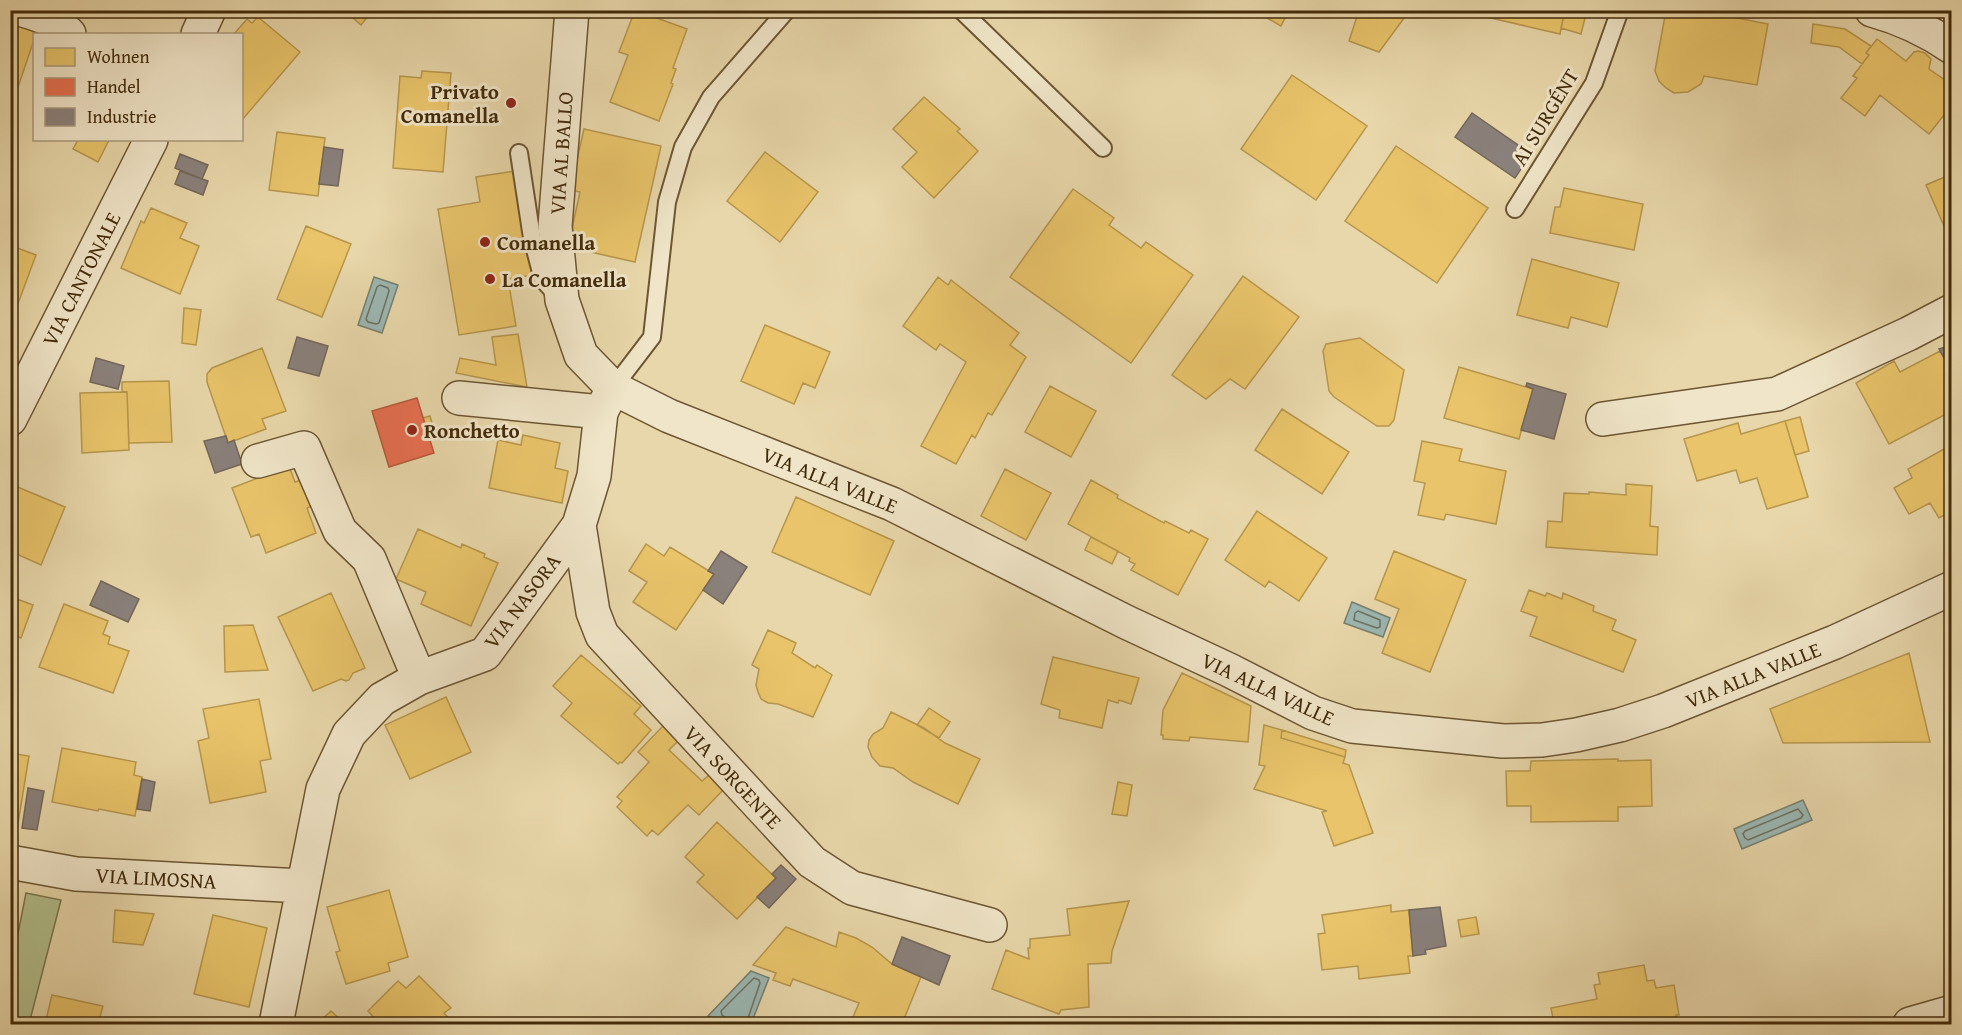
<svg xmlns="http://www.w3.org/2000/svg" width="1962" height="1035" font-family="'Gentium Book Plus',serif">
<rect width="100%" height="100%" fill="#e8d7aa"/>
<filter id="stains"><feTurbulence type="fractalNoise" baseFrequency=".00333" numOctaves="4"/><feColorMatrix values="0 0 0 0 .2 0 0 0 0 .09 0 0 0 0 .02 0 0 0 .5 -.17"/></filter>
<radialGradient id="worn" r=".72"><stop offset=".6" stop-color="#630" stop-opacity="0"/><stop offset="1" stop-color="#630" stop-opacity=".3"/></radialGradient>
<path fill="#b2bf8c" stroke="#7a754b" stroke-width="1.5" d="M26,893L61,900L29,1024H11V969Z"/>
<path fill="#9bb7b3" stroke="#777f6f" stroke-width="1.5" d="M374,277L398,285L382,333L358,325Z
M1352,602L1390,618L1383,637L1344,623Z
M1803,800L1812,820L1742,849L1734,829Z
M751,971L769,978L751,1024H730L708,1016Z"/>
<path fill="#e9c46a" stroke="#b7964d" stroke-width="1.5" d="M344,10H373L361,25Z
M635,10L687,29L673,68L676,69L671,83L673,84L659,121L610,102L628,55L619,52Z
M1253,10H1289L1281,26Z
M1359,10H1410L1379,52L1349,41Z
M1480,10H1565L1560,34L1478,15Z
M1565,10H1587L1581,34L1561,28Z
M1666,10H1697L1768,24L1757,85L1704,76L1701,84L1688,92L1674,93L1666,88L1659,81L1655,71Z
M258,17L300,52L242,120V34H234L247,19L252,23Z
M10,20L38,28L16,93L10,91Z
M1813,24L1845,29L1871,46L1866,53L1869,55L1862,64L1839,47L1811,43Z
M1877,39L1906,61L1914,52L1918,51L1925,53L1931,59L1929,69L1952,85V105L1929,134L1880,95L1865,116L1841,98L1857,78L1853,76L1869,55L1866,53Z
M422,71L451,73L443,172L393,168L400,76L421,78Z
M1292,75L1367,126L1316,200L1241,149Z
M924,97L960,129L957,131L978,151L934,198L902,167L917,152L893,129Z
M584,129L661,146L635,262L568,247L580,192L570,190Z
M277,132L325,138L318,196L269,190Z
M78,140H109L98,162L73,149Z
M1396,146L1488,208L1437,283L1345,221Z
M765,152L818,192L780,242L727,201Z
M515,171L532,275L508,279L516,326L459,335L438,209L480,202L476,177Z
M1952,174V223L1944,226L1926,185Z
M1564,188L1643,204L1634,250L1550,233L1555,207H1560Z
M1073,189L1114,218L1109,225L1141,248L1146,242L1193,275L1131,363L1010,277Z
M151,208L187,223L180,238L199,246L180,294L121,268L141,221L144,223Z
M306,226L351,244L322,317L277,299Z
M12,246L36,255L10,325V249Z
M1532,259L1619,283L1607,327L1571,317L1568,328L1517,315Z
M1243,276L1299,317L1245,389L1230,379L1206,399L1172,375Z
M938,277L948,285L951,280L1019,333L1010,345L1026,357L992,415L988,413L975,438L972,435L956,464L921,446L966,362L940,344L936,350L903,326Z
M184,308L201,310L196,345L182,343Z
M765,325L830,352L815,388L803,383L794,404L741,381Z
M518,334L527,387L456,373L460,358L496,365L492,337Z
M1360,338L1404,370L1394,420L1389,426H1377L1334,397L1329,391L1323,351L1326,344Z
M262,348L286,411L262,419L266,429L228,443L207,382V374L212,368Z
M1940,351L1952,372V411L1889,444L1856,383L1894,361L1900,372Z
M1459,367L1533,389L1519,439L1444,418Z
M169,381L172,442L129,443L127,392H122V382Z
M1050,386L1096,411L1071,457L1025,432Z
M127,392L129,450L82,453L80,393Z
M1282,409L1349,452L1322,494L1255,450Z
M430,416L436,437L429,439L423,418Z
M1800,417L1809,451L1795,455L1785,421Z
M1785,421L1808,497L1767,509L1757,478L1740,483L1736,470L1697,481L1684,439L1738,423L1741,434Z
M523,435L560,443L555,468L568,471L562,503L489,488L498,440L521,445Z
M1422,441L1462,449L1459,461L1506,471L1496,524L1446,514L1444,520L1418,515L1425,483L1414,481Z
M1944,449L1949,456L1952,454V525L1946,514L1939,518L1930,503L1909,514L1894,488L1912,478L1908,469Z
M289,466L295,482L302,480L312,506L307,508L316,533L266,553L259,534L251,537L232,488Z
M1005,469L1051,493L1026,540L981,516Z
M1091,480L1118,495L1117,498L1164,523L1165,521L1189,533L1191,530L1208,539L1178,595L1131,570L1135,564L1129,561L1130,558L1068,524Z
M1626,484L1652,486L1650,526L1658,527L1657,555L1546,547L1548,521L1562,522L1564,493L1589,494V492L1626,495Z
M13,485L65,507L41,565L10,551V491Z
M796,497L894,541L870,595L772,552Z
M1257,511L1327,558L1299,601L1269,581L1265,587L1225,560Z
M418,529L461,548L462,544L485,554L484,557L498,563L471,626L421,604L426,592L396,579Z
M1091,537L1118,551L1112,564L1085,550Z
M646,544L664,556L670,547L714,574L676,630L633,602L647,582L629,571Z
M1394,551L1466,580L1430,672L1382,653L1399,609L1375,599Z
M1529,590L1545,596L1547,593L1562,599L1563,593L1594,606L1593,611L1616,620L1612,630L1636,640L1623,672L1530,636L1537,617L1521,611Z
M331,593L365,668L353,673L349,680L346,681L341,679L313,691L278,617Z
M17,599L33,605L21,638L10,634V617Z
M64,604L108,621L103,634L110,637L108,644L129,651L113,693L39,667Z
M253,625L268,670L225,672L224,626Z
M768,630L796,643L792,653L815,668L817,665L832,675L813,717L778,704L768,703L761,699L758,692L756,685L759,669L752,665Z
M1909,653L1930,742L1783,743L1770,709Z
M581,655L641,706L634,714L651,730L622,763L620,762L618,764L561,716L572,703L553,686Z
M1053,657L1139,678L1131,704L1119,700L1118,703L1108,700L1102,728L1059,718L1060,710L1041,704Z
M1182,673L1251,706L1248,742L1190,737L1189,741L1163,739V735H1161L1163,710Z
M446,697L471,752L410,779L385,725Z
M259,699L271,759L260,761L266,792L210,803L198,741L209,738L203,709Z
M929,708L950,722L939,738L917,725Z
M891,712L924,728L945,743L980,759L958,804L913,782L893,768L880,766L872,757L868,747L869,740L873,734L883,728Z
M1264,725L1282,730L1281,738L1345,757L1343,763L1349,765L1373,833L1334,846L1322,812L1327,811L1254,789L1265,766L1259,765Z
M663,726L679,740L669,750L702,781L709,775L724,789L699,815L688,805L658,835L652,830L647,836L617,807L622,801L617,797L649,762L638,752Z
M1282,730L1346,750L1345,757L1281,738Z
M62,748L136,762L134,775L142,777L135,816L99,809L98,811L52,802Z
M10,753L29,756L16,836H10Z
M1618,759V761L1651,760L1652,806L1618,807V821L1531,822V806H1507L1506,771H1530L1531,761Z
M1118,782L1132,785L1127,816L1112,814Z
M717,822L776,878L737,919L697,882L704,875L685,857Z
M389,890L408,957L388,963L390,971L346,984L336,952L340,951L327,907Z
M1129,901L1112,951L1111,963L1088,964L1089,1007L1061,1010L1059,1014L992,989L1006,950L1029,959L1028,948H1030V939L1070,935L1067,909Z
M1391,905V912L1409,910L1413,956H1408L1410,973L1359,979L1358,966L1322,970L1318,934L1325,933L1322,915Z
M115,910L154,914L143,945L113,942Z
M213,915L267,928L249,1007L194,994Z
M1476,917L1479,934L1461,937L1458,920Z
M786,927L836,947L839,932L856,938L872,947L892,964L921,977L902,1024H850L859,1003L793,979L790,986L773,980L776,973L753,965Z
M1644,965L1647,981L1654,980L1656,988L1674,985L1679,1015H1676L1678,1024H1554L1551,1008L1597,999L1594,985L1600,984L1598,973Z
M419,976L451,1008L444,1013L454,1024H380L368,1011L398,981L406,988Z
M52,995L103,1006L98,1024H45Z
M331,1011L345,1024H317Z"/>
<path fill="#e76f51" stroke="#b65b3c" stroke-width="1.5" d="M417,398L434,453L389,467L372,411Z"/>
<path fill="#8a817c" stroke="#74675a" stroke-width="1.5" d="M1472,113L1531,154L1515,178L1455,137Z
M324,147L343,150L338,186L319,184Z
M180,154L208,165L202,179L175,168Z
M180,171L208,181L203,195L175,184Z
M297,337L328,346L319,376L288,368Z
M1952,345V372L1939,349Z
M96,358L124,366L118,389L90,382Z
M1527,383L1566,394L1554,439L1521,430L1533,389L1526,386Z
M226,436L228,443L234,440L242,464L215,473L204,441Z
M721,551L747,567L723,604L703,590L714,574L708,571Z
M101,581L139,599L128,622L90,605Z
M142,779L155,782L150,811L137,809Z
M28,788L44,791L37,830L22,828Z
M781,865L796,879L769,908L757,897L776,878L772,874Z
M1440,907L1446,946L1425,950L1426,954L1413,956L1409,910Z
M902,937L950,956L939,985L892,964Z"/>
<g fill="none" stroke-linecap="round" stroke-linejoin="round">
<path stroke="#6e715e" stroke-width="1.5" d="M380,285L388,288L389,291L379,323L376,324L368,322L366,319L377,287Z
M1358,611L1380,620V627L1377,628L1354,620L1355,613Z
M1798,809L1803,815L1801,818L1748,840L1745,838L1743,834L1745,831Z
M729,1024L728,1019L722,1015L721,1011L754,978L759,980L760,983L746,1024"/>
<g stroke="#6c5632" stroke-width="20">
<path id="lane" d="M961,10L1103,148
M519,153L532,238L543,280L558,296
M1515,209L1594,83L1620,10
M613,388L652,337L667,202L683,147L711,97L787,10"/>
</g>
<g stroke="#6c5632" stroke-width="36">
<path id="street" d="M23,10C41,15 57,21 69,34
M572,10L555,226L562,300L581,355L613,388L669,416L892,504L1126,622L1229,670L1313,713L1352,726L1503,741L1542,740L1576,735L1620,725L1663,711L1835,642L1952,588
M1872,10C1901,18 1927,30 1952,47
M198,34L209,10
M459,398L601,412
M10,419L151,140
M1603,419L1777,394L1908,334L1952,311
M258,461L304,448L340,531L369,559L419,678
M579,525L593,612L602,635L812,862L852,888L990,925
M10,862L76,874L303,886
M276,1024L323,789L349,734L382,699L419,678L485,654L579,525L594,476L601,412L613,388
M1910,1024L1952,1012"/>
</g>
<use href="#lane" stroke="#f0e5c8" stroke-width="16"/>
<use href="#street" stroke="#f0e5c8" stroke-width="33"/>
</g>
<g fill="#8f2418" stroke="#f0e5c8" stroke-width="2">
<circle cx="511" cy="103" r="6"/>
<circle cx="485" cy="242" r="6"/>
<circle cx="490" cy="279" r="6"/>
<circle cx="412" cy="430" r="6"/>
</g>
<g text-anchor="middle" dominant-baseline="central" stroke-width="6" stroke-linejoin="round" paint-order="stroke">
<g font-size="21" font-weight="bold" fill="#422b0a" stroke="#f0e5c8" text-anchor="start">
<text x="499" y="91" text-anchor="end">Privato<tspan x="499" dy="24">Comanella</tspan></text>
<text x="497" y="242">Comanella</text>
<text x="502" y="279">La Comanella</text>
<text x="424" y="430">Ronchetto</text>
</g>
<g font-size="21" fill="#422b0a" stroke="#f0e5c8">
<text transform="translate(1545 117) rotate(-59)">AI SURGÉNT</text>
<text transform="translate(561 153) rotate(-86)">VIA AL BALLO</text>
<text transform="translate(81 279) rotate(-63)">VIA CANTONALE</text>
<text transform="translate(830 480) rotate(22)">VIA ALLA VALLE</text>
<text transform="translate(522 601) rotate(-53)">VIA NASORA</text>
<text transform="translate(1753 675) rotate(-22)">VIA ALLA VALLE</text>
<text transform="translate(1268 689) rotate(25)">VIA ALLA VALLE</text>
<text transform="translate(733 777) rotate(47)">VIA SORGENTE</text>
<text transform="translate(156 878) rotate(3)">VIA LIMOSNA</text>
</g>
</g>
<rect width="1962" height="1035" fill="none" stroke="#e8d7aa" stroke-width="36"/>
<rect x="12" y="12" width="1938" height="1011" fill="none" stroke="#422b0a" stroke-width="3"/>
<rect x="18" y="18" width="1926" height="999" fill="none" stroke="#422b0a" stroke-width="1.5"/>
<rect x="33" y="33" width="210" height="108" fill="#f0e5c8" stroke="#aa9b7c" stroke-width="1.5"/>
<rect x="45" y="48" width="30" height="18" fill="#e9c46a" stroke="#aa9b7c" stroke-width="1.5"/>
<text x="87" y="63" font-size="18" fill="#422b0a">Wohnen</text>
<rect x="45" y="78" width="30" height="18" fill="#e76f51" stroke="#aa9b7c" stroke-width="1.5"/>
<text x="87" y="93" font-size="18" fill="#422b0a">Handel</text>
<rect x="45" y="108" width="30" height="18" fill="#8a817c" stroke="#aa9b7c" stroke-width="1.5"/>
<text x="87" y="123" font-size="18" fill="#422b0a">Industrie</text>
<rect width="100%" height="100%" filter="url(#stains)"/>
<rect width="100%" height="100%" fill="url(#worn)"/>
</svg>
